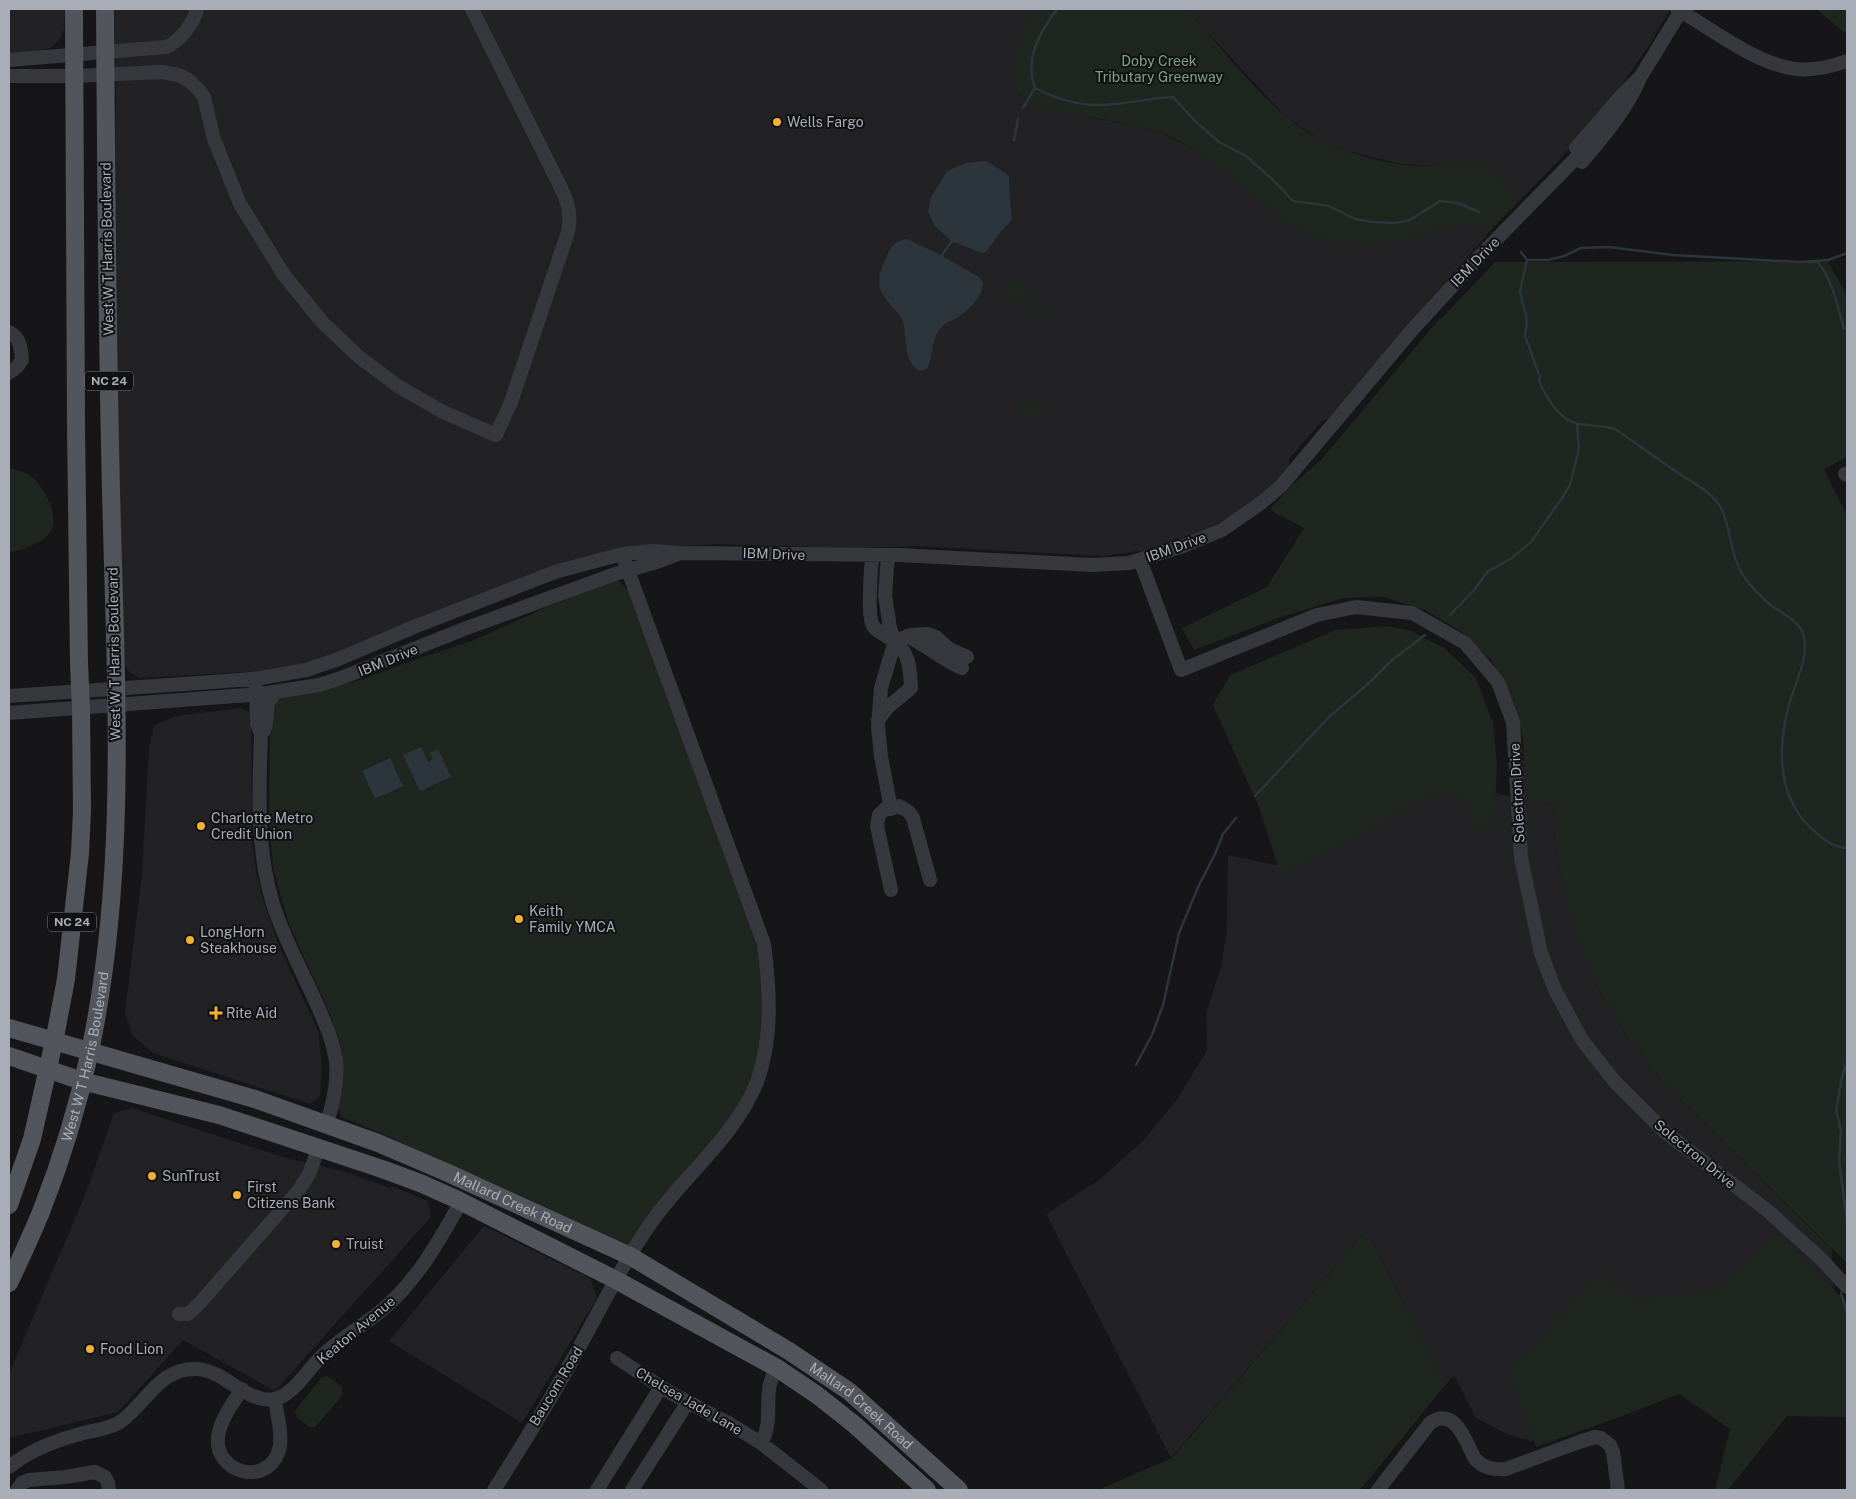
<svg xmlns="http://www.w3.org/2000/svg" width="1856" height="1499" font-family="'Public Sans',sans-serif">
<rect width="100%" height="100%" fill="#161618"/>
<path fill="#222225" d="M9,9H65L64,29L60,39L52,47L40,52L9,55Z
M114,9H1034L1016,47L1020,95L1030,101L1098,119L1130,124L1157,131L1194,149L1226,172L1279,216L1302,232L1323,240L1340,242L1383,243L1418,237L1459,223L1480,226L1490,231L1426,305L1334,415L1321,422L1289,459L1290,468L1274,483L1258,497L1227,518L1208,528L1167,544L1146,550L1103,556L914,546L845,548L717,544L636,549L329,656L296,666L262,671L140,678L129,672L124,663L119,530L114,190L116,97Z
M1186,9H1670L1650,44L1619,89L1560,159L1520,200L1504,181L1469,162L1432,166L1400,164L1347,151L1320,140L1283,114Z
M241,708L249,712L251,718L252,841L256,871L263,900L280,948L318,1031L322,1066L320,1096L310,1104L153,1053L133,1036L125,1013L142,874L149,748L154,726L175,716Z
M1436,782L1553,804L1556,845L1562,885L1595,982L1626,1035L1664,1083L1832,1249L1835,1330L1619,1404L1531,1441L1509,1435L1476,1418L1454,1375L1446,1384L1366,1230L1171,1458L1046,1214L1099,1180L1143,1141L1178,1098L1207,1050L1206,1013L1221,967L1227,932L1228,855L1276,865Z
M132,1108L283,1157L346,1172L390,1188L392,1186L428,1201L431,1217L275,1391L183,1340L118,1412L9,1438V1374L85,1195L114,1113Z
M484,1226L590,1278L597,1298L522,1423L389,1341Z"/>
<path fill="#1e261f" d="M1034,9H1186C1225,50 1271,116 1322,140C1353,156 1398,168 1432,166C1448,165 1466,158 1482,164C1498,170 1509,187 1520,200L1490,231C1462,215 1445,230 1418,237C1407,240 1395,242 1384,243C1367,245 1340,244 1324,240C1296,233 1275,213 1254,196C1224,171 1193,144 1157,131C1129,121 1034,112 1019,93C999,69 1022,32 1034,9Z
M1816,9H1847V32L1845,33Z
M1828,261L1847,296V457L1824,469L1847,516V1263L1664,1083L1626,1035L1595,982L1572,925L1562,885L1556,845L1553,804L1524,799L1523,738L1514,704L1491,660L1462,632L1425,610L1384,597L1344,598L1281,617L1194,650L1182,628L1267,587L1304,528L1273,512L1271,508L1294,483L1321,460L1441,317L1442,318L1495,262Z
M1014,277L1029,289L1016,306L1001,293Z
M1036,295L1042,300L1031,314L1024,309Z
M1045,302L1051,307L1040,322L1033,317Z
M1019,401L1045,404L1044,418L1017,415Z
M9,468C15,470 26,472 31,476C44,487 63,520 48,535C38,545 22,549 9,553Z
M617,580L630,592L755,931L766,978L758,1065L734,1114L629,1245L423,1155L388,1136L341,1117L338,1109L342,1056L339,1040L330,1014L290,926L281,898L273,866L269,821L270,706L278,698L325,690L364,679L411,661L472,641L547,607Z
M1388,626L1412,631L1444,648L1476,678L1493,723L1497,763L1494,828H1474L1465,796L1435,795L1281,875L1260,810L1213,705L1230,675L1336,630Z
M1366,1230L1446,1384L1360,1490H1098L1172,1458Z
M1778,1233L1847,1303V1419L1844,1417L1787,1416L1728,1490H1715L1730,1429L1679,1394L1622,1416L1536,1447L1507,1371L1601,1273L1634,1299L1716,1290Z
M328,1376L342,1387L343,1395L315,1427H309L296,1416L295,1411L322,1377Z"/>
<path fill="#2c353c" d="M986,161L1005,173L1009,177L1010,201L1012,218L1010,222L999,234L986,252L982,253L951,241L934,225L928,211L931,197L947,171L966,163Z
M907,239L939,254L979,277L983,283C983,296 968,311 958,317C952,321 945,322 941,328C930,340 934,356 927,369L921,371C902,364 908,335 902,319C900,314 895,310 892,307C876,287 876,281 886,258C891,246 894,241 907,239Z
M421,747L428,762L433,759L430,753L438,749L451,777L420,791L403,755Z
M390,758L403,786L375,799L362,771Z"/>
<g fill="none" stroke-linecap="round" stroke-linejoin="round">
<path stroke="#2c353c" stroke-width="2.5" d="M1057,9C1040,32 1024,59 1035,88C1055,98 1079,106 1103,105C1127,104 1149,98 1173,97L1194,120L1219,142L1246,156L1272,179L1293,201L1329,206L1355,219L1372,222L1396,223L1410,220L1440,201L1458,203L1479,212
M1023,108L1035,88
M1014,140L1018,119
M1521,252L1527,260H1548L1564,256L1581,248L1609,247L1673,255L1800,262L1828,260L1847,253
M942,255L952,241
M1527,260L1520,291L1527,321L1525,336L1540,377L1539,381C1547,398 1559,421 1579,424C1592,426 1603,425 1615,429C1636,443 1656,458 1677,472C1692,483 1712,491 1721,508C1732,529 1730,559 1745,578C1752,587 1760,596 1768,603C1779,612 1793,617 1801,629C1812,649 1797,679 1791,698C1778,741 1775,792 1809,826C1819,836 1832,848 1847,848
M1817,261C1833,281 1837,305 1844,328L1847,329
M1450,615L1475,589L1487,572L1512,558L1531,542L1562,498L1570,485L1579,449L1577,424
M1255,796L1328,718L1369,683L1391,661L1425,635
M1847,1062L1842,1077L1836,1110L1841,1131L1839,1161L1847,1219
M1136,1065L1152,1035L1163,1005L1179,933L1199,885L1215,854L1223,834L1236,818
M1841,1293L1847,1312"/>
<path stroke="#37383d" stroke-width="14" d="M1677,9C1710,28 1752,61 1790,68C1808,72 1830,67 1847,61
M9,60L166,47C179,42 194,23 197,9
M9,76H74L162,72L178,75L187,79L197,88L204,97L214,139L240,204L284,275L323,323L359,357L398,386L443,412L496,435L511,402L568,232C571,217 569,206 563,192L472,9
M1576,148L1621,96L1641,76L1682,9
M1582,162C1605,135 1627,109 1641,76
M9,332C20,337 21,348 22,360L17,367L9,373
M1845,474L1847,475
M888,555L885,595L890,628L895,641L881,688L878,727L881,756L891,809
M872,556C871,570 867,616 873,626C877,632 886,635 892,640C910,651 910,669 911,688L888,707L878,720
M1140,560L1181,670L1317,615L1356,607L1412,613L1465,643L1498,682L1513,722L1521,858L1541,953L1555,990L1582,1040L1615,1082L1665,1132L1768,1211L1822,1260L1847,1287
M907,636C927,645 942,660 962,668
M895,641L911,635L928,634L936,637L949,649L967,657
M256,687L257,723L261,734C259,791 256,849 273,904C283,936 300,967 314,998C323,1018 333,1039 336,1062C338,1084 333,1105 326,1125
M9,696L213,682L261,678L306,670L336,660L414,627L555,572L622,554L653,551L681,553L899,555L1092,565L1129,563L1183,546L1222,530L1261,503L1281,486L1412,330L1480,256L1580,154L1584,148L1581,143
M9,713L261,694L319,685L341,678L464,629L615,574L657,562L678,554
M263,732C272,715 260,706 277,692
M891,890L877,826L879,815L885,809H891L899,806L909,812L913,818L930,880
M179,1314H188L198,1305L299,1190L309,1174L319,1147
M617,1358L669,1392L730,1424L761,1443L821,1490
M242,1389C233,1403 220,1420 218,1437C214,1472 265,1487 278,1453C284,1438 277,1416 275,1399
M761,1443C776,1418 760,1393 777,1368
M9,1467C30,1450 54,1441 80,1434C94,1430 107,1430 120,1422C148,1403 158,1367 198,1369C225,1371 248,1404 274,1399C293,1396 308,1369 321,1357C339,1339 361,1327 381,1311C417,1281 439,1241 461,1202
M17,1490L22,1483L29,1480L65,1477L95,1472L105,1477L108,1483L109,1490
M494,1490C520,1449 546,1407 570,1364C597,1316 621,1265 653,1220C685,1175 736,1135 757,1082C773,1037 770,990 764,944L622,554
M597,1490L661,1387
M632,1490L688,1402
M1378,1490L1430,1423C1456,1406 1465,1441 1475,1459C1484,1468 1493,1470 1506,1469L1579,1442L1595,1437L1601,1438L1610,1445L1613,1452L1618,1490"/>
<g stroke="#53555c" stroke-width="18">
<path id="s1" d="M9,1028L255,1099L378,1143L448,1173L630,1256L789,1351L850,1392L959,1490"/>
<path d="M9,1056L82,1081L219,1115L382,1169L420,1183L456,1199L616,1280L777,1368L817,1395L855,1425L927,1490"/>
<path d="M9,1205L32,1139L55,1037L66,979L80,853L82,811L81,708L79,664L76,424L74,9"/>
<path id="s2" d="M9,1283C20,1260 31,1236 41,1212C61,1161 78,1106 90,1051C129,867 115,675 111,489C107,329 106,169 105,9"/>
</g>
</g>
<g fill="#f2b134" stroke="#111113" stroke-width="2">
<circle cx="777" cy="122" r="5"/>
<circle cx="201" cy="826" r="5"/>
<circle cx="519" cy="919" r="5"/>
<circle cx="190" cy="940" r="5"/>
<path d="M213.5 1005.5h5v5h5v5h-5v5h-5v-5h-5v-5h5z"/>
<circle cx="152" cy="1176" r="5"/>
<circle cx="237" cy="1195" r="5"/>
<circle cx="336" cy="1244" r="5"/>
<circle cx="90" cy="1349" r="5"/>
</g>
<g text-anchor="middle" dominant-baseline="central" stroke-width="4" stroke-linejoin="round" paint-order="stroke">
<g fill="#111113" stroke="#7b7e86" stroke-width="1">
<rect x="85" y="371.5" width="48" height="19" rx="4"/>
<rect x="48" y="912.5" width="48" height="19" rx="4"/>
</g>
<g font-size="12" font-weight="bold" fill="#a8adb8">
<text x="109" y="381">NC 24</text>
<text x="72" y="922">NC 24</text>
</g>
<g font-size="14" fill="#7fa381" stroke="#111113">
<text x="1159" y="61">Doby Creek<tspan x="1159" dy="16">Tributary Greenway</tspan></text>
</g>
<g font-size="14" fill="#a8adb8" stroke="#111113" text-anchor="start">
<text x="787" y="122">Wells Fargo</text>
<text x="211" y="818">Charlotte Metro<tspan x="211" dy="16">Credit Union</tspan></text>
<text x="529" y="911">Keith<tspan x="529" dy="16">Family YMCA</tspan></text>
<text x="200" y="932">LongHorn<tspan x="200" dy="16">Steakhouse</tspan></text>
<text x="226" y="1013">Rite Aid</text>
<text x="162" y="1176">SunTrust</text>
<text x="247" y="1187">First<tspan x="247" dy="16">Citizens Bank</tspan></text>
<text x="346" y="1244">Truist</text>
<text x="100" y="1349">Food Lion</text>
</g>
<g font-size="14" fill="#a8adb8" stroke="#111113">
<text transform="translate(107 249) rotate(-91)">West W T Harris Boulevard</text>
<text transform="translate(1475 262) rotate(-46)">IBM Drive</text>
<text transform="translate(1176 547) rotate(-20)">IBM Drive</text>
<text transform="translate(774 554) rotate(2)">IBM Drive</text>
<text transform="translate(114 654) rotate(-91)">West W T Harris Boulevard</text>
<text transform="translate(388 660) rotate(-22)">IBM Drive</text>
<text transform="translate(1517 793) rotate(-93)">Solectron Drive</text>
<text stroke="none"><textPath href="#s2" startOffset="240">West W T Harris Boulevard</textPath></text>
<text transform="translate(1695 1154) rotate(39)">Solectron Drive</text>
<text stroke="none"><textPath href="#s1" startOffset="534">Mallard Creek Road</textPath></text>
<text transform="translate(356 1330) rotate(-40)">Keaton Avenue</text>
<text transform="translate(556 1386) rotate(-59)">Baucom Road</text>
<text transform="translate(689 1401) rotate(30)">Chelsea Jade Lane</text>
<text stroke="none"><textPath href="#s1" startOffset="939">Mallard Creek Road</textPath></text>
</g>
</g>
<rect width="1856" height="1499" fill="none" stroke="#a8adb8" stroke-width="20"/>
</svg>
